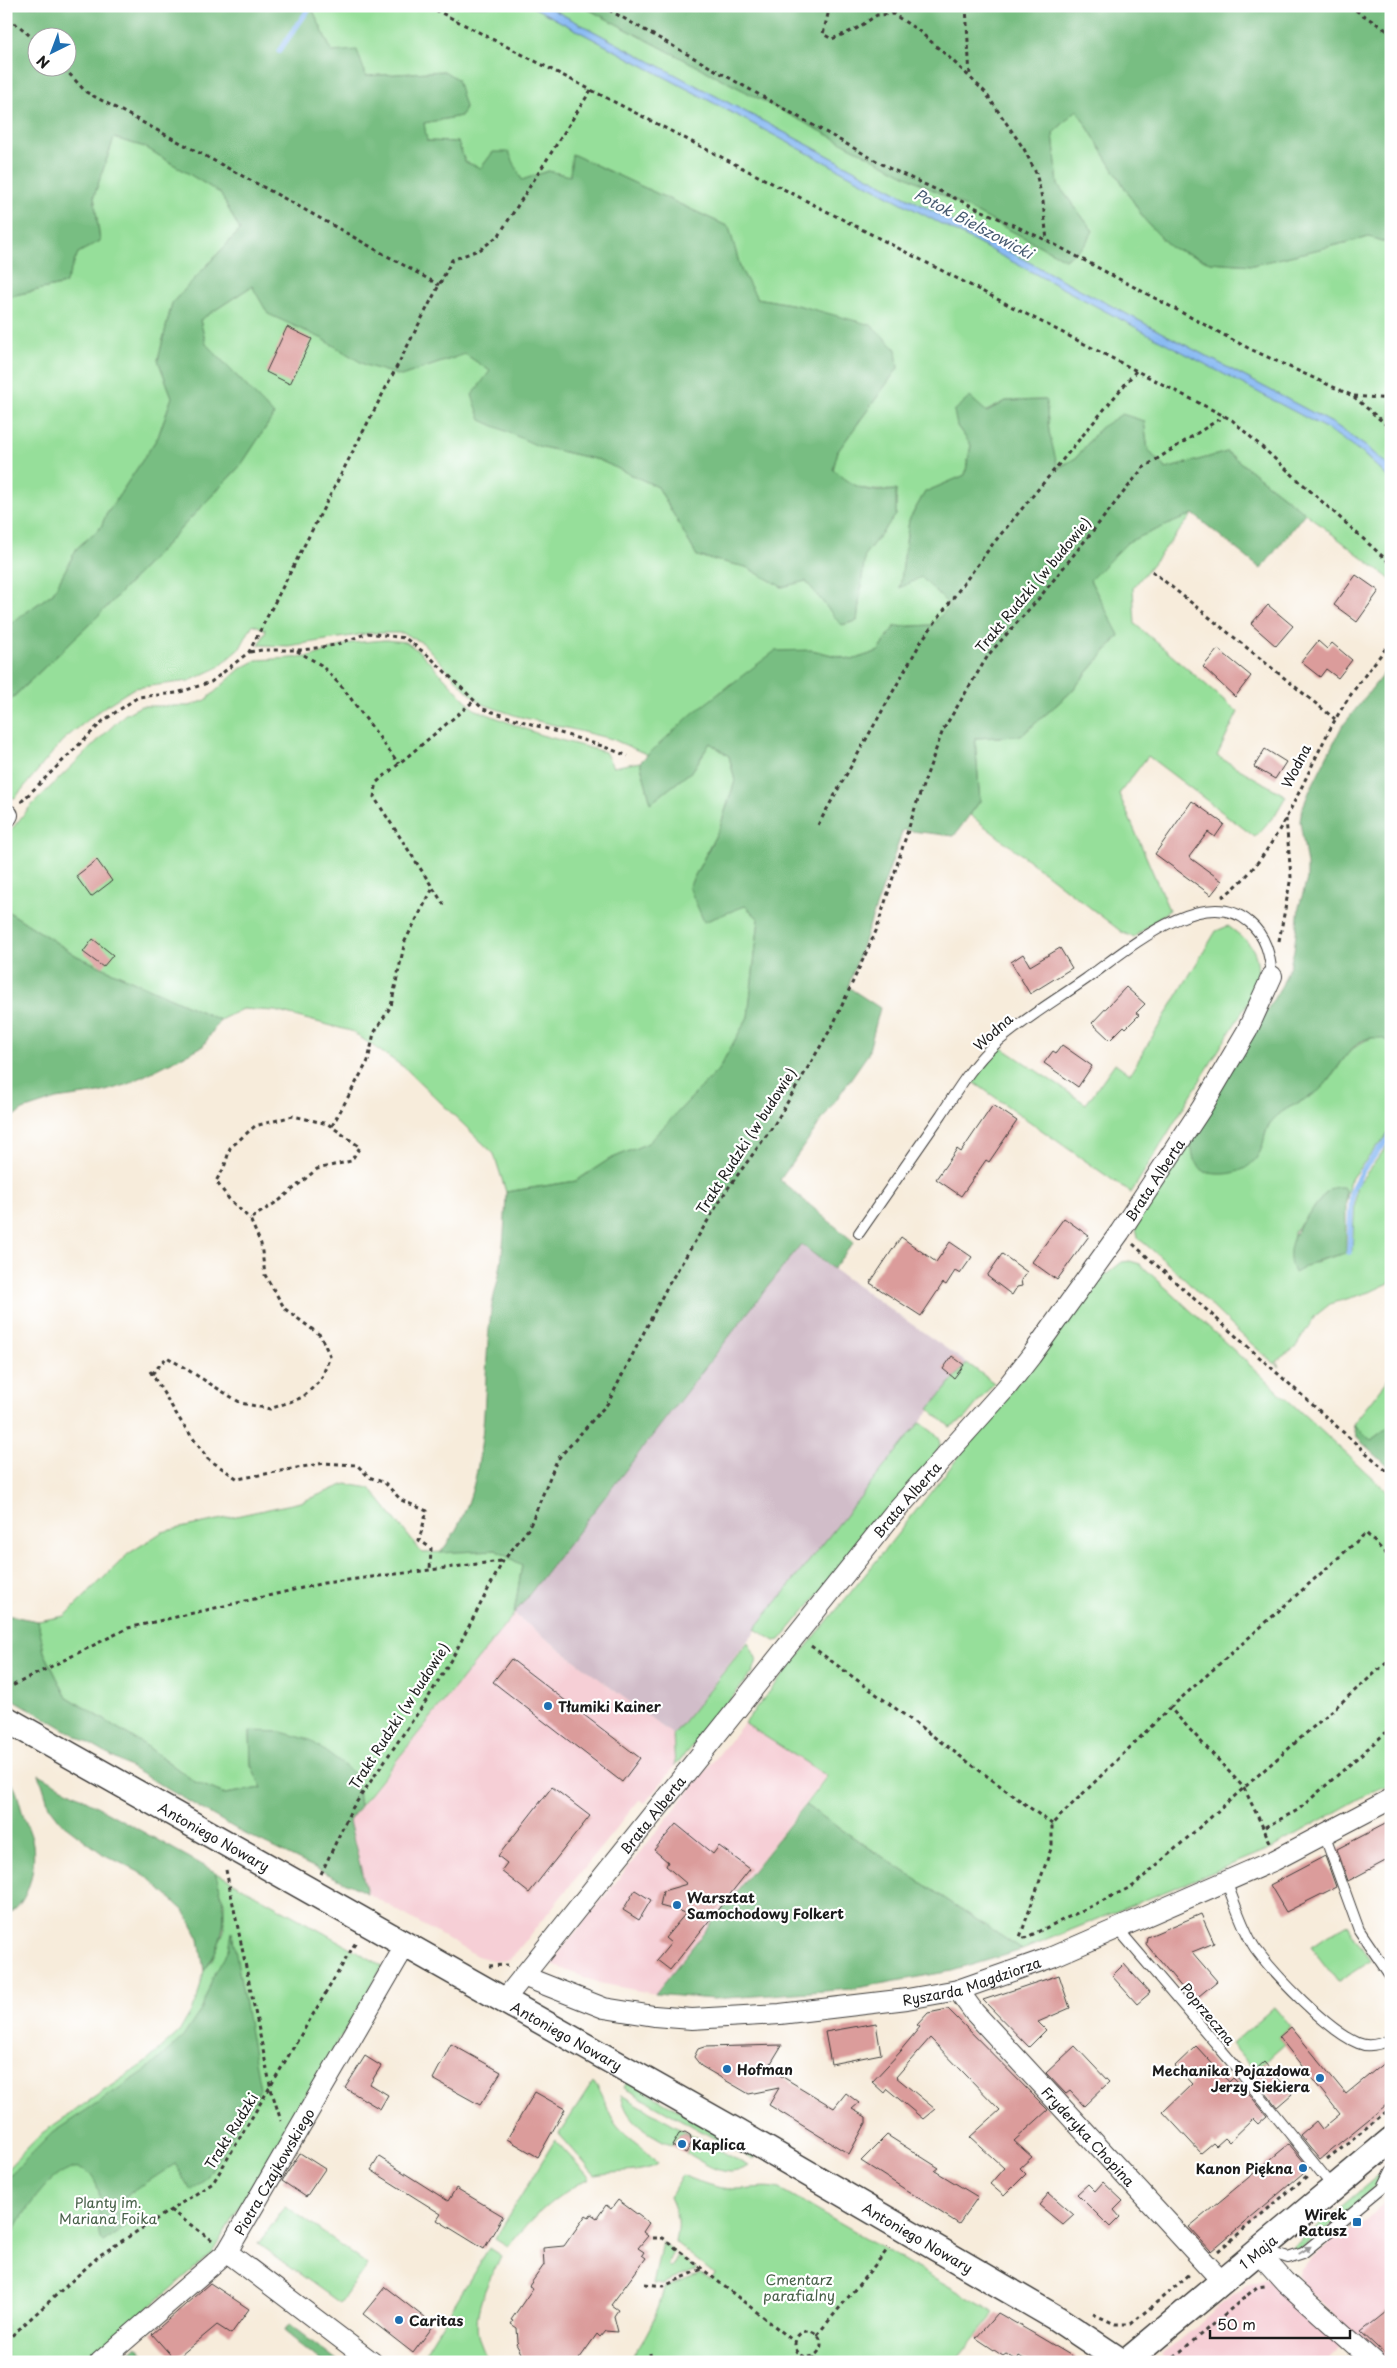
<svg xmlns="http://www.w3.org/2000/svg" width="1397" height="2368" font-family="'Playpen Sans',sans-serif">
<rect width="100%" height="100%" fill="#fff"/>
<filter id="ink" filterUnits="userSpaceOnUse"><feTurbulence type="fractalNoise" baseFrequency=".02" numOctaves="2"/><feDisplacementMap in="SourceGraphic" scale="10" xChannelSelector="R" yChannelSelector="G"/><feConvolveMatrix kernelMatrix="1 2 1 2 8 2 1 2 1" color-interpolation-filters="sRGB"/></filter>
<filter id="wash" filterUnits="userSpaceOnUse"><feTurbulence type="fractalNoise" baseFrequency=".0096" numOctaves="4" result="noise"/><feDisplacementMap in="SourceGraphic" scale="20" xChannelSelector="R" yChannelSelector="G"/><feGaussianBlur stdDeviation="1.12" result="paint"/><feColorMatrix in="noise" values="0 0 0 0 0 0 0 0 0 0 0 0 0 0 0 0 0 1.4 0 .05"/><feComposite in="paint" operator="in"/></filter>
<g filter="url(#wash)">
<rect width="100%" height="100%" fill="#f7ecdb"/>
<path fill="#f6cfd6" d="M514,1614L673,1735L675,1766L645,1803L640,1799L518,1950L509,1960L496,1961L477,1956L367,1893L349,1821Z
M744,1723L827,1775L655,1994L599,1983L550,1964Z
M1391,2196V2362H1385L1304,2287L1298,2276L1301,2269L1310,2258L1332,2240L1363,2224Z
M1265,2279L1275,2281L1347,2343L1327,2362H1168L1162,2354L1246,2285Z"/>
<path fill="#d1bdc9" d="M801,1244L833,1269L967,1363L673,1735L514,1614Z"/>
<path fill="#96df9a" stroke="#597e5b" d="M311,6H531L1330,430L1361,452L1391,480V580L1227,452L1166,469L1148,450L1144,421L1100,428L1076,458L1057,468L1049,432L1046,400L1006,401L957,426L971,445L965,475L925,492L909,520L900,587L921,576L951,606L932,625L894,627L879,651L852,660L812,650L730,684L648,755L612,739L517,716L482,704L466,690L423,643L403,633H371L288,646L259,645L266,630L253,624L240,648L217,668L189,681L134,688L104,707L62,741L15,798L6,797V704L100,614L241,465L274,415L206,344L200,320L252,286L323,339L366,365L401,376L465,354L491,371L538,446L599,460L658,487L697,556L746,567L782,587L806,580L841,625L857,621L865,554L896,515V490C864,491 858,490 833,470L838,451L898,368L801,306L757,298L741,270L729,227L572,154L570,176L548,171L522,180L493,152L481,168L465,162L458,142L426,141L424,123L461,116L465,107L444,71L366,76L332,52Z
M546,6H582L1065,259L1093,231L1058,185L1053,133L1077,110L1144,219L1170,247L1210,262L1253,265L1369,237L1391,244V468L1368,448L1334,424Z
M114,138L145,147L220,193L240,230L172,303L158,360L172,397L158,437L106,515L101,527L77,548L53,593L6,627V297L65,284L78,253L100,241L94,196Z
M1193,514L1133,588L1135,624L1238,712L1217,756L1286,796L1275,815L1255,837L1148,756L1119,794L1169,910L1134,937L1123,933L970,815L980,801L975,738L1021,736L1070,693L1119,636L1090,580L1128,541Z
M385,640L406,642L421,653L474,709L541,735L605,752L613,767L640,762L651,803L693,770L710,743L729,756L735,781L720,827L689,887L745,906L759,919L748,1017L718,1070L649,1143L608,1160L576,1181L506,1192L494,1154L405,1068L351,1031L275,1011L242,1009L220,1020L77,956L6,910V836L29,808L124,715L141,706H190L206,700L240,669L257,660L309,657L351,643Z
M1228,926C1256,947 1258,951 1258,986L1131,1193L972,1081L1001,1047L1086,1104L1115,1063L1130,1074L1216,931Z
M1379,1036L1391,1042V1130L1353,1176L1349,1183L1347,1200L1346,1191L1329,1189L1294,1232L1291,1262L1295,1272C1312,1260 1332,1258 1352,1251L1356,1187L1391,1141V1282L1370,1292L1330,1304L1315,1316L1295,1348L1276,1362L1279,1367C1229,1328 1188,1278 1138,1238L1136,1229L1140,1218L1190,1141L1260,1152C1263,1143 1265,1131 1270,1123C1281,1107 1301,1104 1315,1093C1343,1073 1340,1045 1379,1036Z
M1130,1261L1140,1264L1391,1495V1784L1375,1790L1272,1848L1022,1950L805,1805L827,1776L744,1723L873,1565L1098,1281L1122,1262Z
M967,1363L994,1383L964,1419L950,1427L929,1409Z
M1391,1376V1425L1371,1440L1353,1424Z
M920,1422L939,1437L940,1445L937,1453L780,1640L775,1641L755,1629Z
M346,1484L370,1488L422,1553L496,1550L522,1565L514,1614L360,1806L355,1774L281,1732H250L251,1765L262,1788L225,1794L195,1782L148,1747L66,1696L44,1652L38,1621L65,1616L128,1554L162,1532L301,1502Z
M748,1642L757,1660L753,1672L675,1766L673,1735Z
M215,1872L383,1966L212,2253L86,2362H6V2170L42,2133L146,2062L179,2032L196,2003L204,1971L212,1960L224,1931V1903Z
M1347,1924L1370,1961L1338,1982L1310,1946Z
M1274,2007L1291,2027L1279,2037L1285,2044L1255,2071L1232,2044Z
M627,2081L757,2155L753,2160L624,2088Z
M593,2082C606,2094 606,2113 617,2126C629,2141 647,2148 657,2164C643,2174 614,2171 595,2175L559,2134Z
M621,2095L748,2166C726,2181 706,2164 686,2153L692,2142L690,2135L685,2132L679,2134L672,2146C648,2132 628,2125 621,2095Z
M555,2140L590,2178C553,2197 533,2216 508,2247L495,2239Z
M1387,2168C1383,2175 1380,2182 1374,2188C1364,2200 1299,2255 1286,2253Z
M682,2175C700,2182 716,2189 736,2189C751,2189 765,2185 780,2189L995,2313L955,2362H627C645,2341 658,2315 664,2288L701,2274L709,2280L714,2274L675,2242C679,2224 678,2214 670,2197Z
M286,2206L368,2265L340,2303L258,2244Z
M662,2242L674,2252L667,2266L671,2268L678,2255L697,2270L666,2282L664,2285L653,2284Z
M489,2248L501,2256C490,2280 473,2307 478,2335C480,2344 485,2353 488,2362H419Z"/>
<path fill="#78be82" stroke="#4a6d4f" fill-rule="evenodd" d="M6,6H311L332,52L357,50L366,76L444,71L457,79L465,107L461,116L424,123L427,141L458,142L465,162L481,168L493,152H509L522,180L548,171L570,176L572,154L729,227L741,270L757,298L801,306L871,325L896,349L898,368L838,451L833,469C855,488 867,494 896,490V515L865,554L857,621L841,625L806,581L782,587L746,567L697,556L658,487L599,460L538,446L481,420L472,395L490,371L465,354L401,376L365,365L323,339L268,314L252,286L200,320L206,344L274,415L241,465L100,614L6,704V627L53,593L77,548L101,527L106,515L158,437L172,397L158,360L172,303L240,230L220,193L145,147L114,138L94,196L100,241L78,253L65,284L6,297ZM38,38H68V68H38Z
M582,6H1391V244L1369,237L1253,265L1210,262L1170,247L1144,219L1077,110L1053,133L1058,185L1093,231L1084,246L1065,259Z
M970,397L987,412L1006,401L1046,400L1049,432L1058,468L1076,458L1100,428L1122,414L1144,421L1148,450L1166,469L1227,452L1305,513L1261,569L1193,514L1128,542L1090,580L1119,635L1070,693L1021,736L975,738L980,801L954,836L903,830L848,987L880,1008L868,1054L780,1180L854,1242L833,1269L801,1244L514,1614L522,1565L496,1550L440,1553C493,1489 481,1397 490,1320C491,1304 496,1290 499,1275C504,1247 505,1220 506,1192L576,1181L608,1160L648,1143L718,1070L748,1017L759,919L745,906L704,922L689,887L720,827L735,781L729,756L710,743L693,770L651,803L640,762L693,713L775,651L812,650L852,660L879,651L894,627L932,625L950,606L921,577L900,588L909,520L925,492L965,475L971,445L957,426L954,411Z
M1391,664V1042C1351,1023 1342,1073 1317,1092C1302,1103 1285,1106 1272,1121C1264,1129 1265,1143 1260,1152C1249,1174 1225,1177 1204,1172L1194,1160L1190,1141L1201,1119L1282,985L1290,965L1294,950L1299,907L1307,879V865L1300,821L1302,809L1310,790L1341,728Z
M6,910L77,956L220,1020L203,1046L126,1085L99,1093L56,1099L23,1110L6,1122Z
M1337,1187H1343L1346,1191V1253L1316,1261L1294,1273C1278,1239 1311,1214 1329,1189Z
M1353,1424L1371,1440L1391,1425V1469L1357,1438Z
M6,1615L38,1621L44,1652L66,1696L148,1747L195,1782L225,1794L262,1788L251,1765L250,1731L281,1732L310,1740L355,1774L360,1806L349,1821L367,1893L243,1833L6,1695Z
M39,1774L215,1872C228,1911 228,1936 204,1971L199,1939L185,1912L145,1875L103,1854L63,1824L49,1806Z
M6,1777C17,1786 18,1798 22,1811C25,1822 31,1832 33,1844C36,1868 29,1904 6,1916Z
M805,1805L1022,1950L952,1971L851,1989L713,1999L655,1994Z
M232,1932L260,2089L207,2177L191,2191L175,2164L112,2205L126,2227L103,2242L100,2239C95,2221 104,2203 97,2186C76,2137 32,2200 19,2222C14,2231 11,2240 6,2249V2180L52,2133L148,2069L183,2037L202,2008L212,1979L229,1949Z
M289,2324L338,2362H322L284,2331Z
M137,2346L151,2362H120Z"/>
<path fill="#87b9f3" stroke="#526a88" d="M531,6H546L1334,424L1368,448L1391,468V480L1361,452L1329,430Z"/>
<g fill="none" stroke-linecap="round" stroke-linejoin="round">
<path stroke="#87b9f3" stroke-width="5.5" d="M279,51L311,6
M1349,1252L1352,1189L1362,1171L1391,1135"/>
</g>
<g id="blocks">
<path fill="#db9c9b" d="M287,327L312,339L290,384L266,372Z
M1356,575L1379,591L1357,622L1334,605Z
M1268,605L1293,626L1276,646L1251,624Z
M1318,641L1327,649L1332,643L1352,660L1338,678L1326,669L1320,677L1301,662Z
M1218,649L1251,676L1235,697L1203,667Z
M1265,749L1286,762L1275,779L1254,767Z
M1192,801L1224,824L1215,837L1208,832L1189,857L1222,881L1211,895L1155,854Z
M97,860L112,881L91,897L76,876Z
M93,939L113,955L103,967L83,952Z
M1060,948L1072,968L1030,994L1011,962L1023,954L1030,966Z
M1126,987L1145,1004L1136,1013L1139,1015L1126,1028L1124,1026L1110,1040L1092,1023Z
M1062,1045L1092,1066L1078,1087L1044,1063L1053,1051L1056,1053Z
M993,1105L1017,1121L989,1162L986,1160L961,1196L936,1179L957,1149L961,1152Z
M1064,1218L1089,1236L1057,1280L1032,1262Z
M901,1237L936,1262L950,1242L972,1257L960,1274L955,1271L946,1285L943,1283L921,1316L870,1283Z
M1002,1254L1027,1272L1021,1280L1022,1286L1017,1287L1012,1295L987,1276Z
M952,1356L964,1365L954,1378L943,1369Z
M511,1659L640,1758L622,1782L493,1682Z
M552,1787L590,1816L529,1893L501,1871L507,1863L498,1856Z
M1391,1821V1858L1348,1881L1337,1849Z
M676,1824L713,1854L719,1846L750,1869L670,1970L657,1960L671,1943L665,1938L686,1913L660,1906L663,1891L687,1884L666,1866L668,1862L654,1850Z
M1325,1856L1336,1887L1286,1912L1270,1885Z
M635,1890L651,1900L639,1920L623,1910Z
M1201,1914L1214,1943L1192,1952L1217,1981L1193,2001L1146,1944L1147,1937Z
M1124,1964L1150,1993L1137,2004L1112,1976Z
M1059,1975L1070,2008L1038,2022L1046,2030L1029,2047L983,2000Z
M948,2009L1048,2110L1014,2141L1032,2157L1020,2168L1026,2174L1004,2196L990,2184L1004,2168L970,2137L1000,2110L930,2038L896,2077L935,2109L923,2119L887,2089L884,2093L872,2082L902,2050L900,2051L920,2027L917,2025L928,2013Z
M876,2023L881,2054L831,2064L825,2032Z
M1291,2027L1346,2094L1391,2057V2101L1320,2159L1300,2135L1316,2121L1322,2129L1340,2114L1279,2037Z
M451,2044L501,2072L480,2105L433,2079Z
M782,2045L768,2068L834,2108L846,2093L859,2103L852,2109L866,2117V2123L849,2154L769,2105L779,2088L749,2094L701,2066L694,2057L698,2049L704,2047Z
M1075,2046L1109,2082L1084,2106L1070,2091L1066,2094L1046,2073Z
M1196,2046L1229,2082L1233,2078L1239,2084L1240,2083L1267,2116L1258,2124L1253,2119L1229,2142L1225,2138L1216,2146L1213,2143L1201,2153L1163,2112L1192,2084L1175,2066Z
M365,2056L381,2066L370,2084L388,2095L380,2109L345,2088Z
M1264,2062L1292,2094L1277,2107L1251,2074Z
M535,2092L565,2109L538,2157L507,2139Z
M685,2132L690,2135L692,2142L686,2153L672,2146L679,2134Z
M887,2135L939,2168L935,2171L978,2197L959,2224L861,2161Z
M1289,2144L1309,2168L1211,2251L1189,2227Z
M300,2153L325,2169L306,2197L282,2181Z
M379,2157L448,2201L456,2188L503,2216L484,2249L437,2220L441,2214L371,2170Z
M1103,2182L1123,2201L1114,2210L1120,2217L1110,2227L1077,2194L1088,2184L1095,2191Z
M1049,2193L1074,2215L1063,2225L1039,2205Z
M618,2200L649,2223L643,2232L648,2236L638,2248L644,2252L642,2255L646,2258L611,2305L618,2310L614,2316L618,2332L605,2331L600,2337L597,2334L577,2362H526L516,2344L518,2342L517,2328L511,2324L513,2321L511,2320L533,2288L529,2286L544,2265L543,2248L564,2246L586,2215L589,2217L591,2214L597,2218L606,2205L611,2209Z
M210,2283L249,2309L231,2334L217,2325L175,2360L152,2334Z
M385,2287L434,2325L413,2353L363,2314Z
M1391,2308V2360L1361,2332Z
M998,2313L1033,2333L1082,2362H1029L1019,2356L1017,2360L1006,2354L1003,2356L976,2338Z"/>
</g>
</g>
<g filter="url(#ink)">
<use href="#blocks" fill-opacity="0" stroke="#3d3b39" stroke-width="1"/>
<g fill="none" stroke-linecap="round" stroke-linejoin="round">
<g stroke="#3d3b39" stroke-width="12">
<path id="service" d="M859,1233C886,1194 914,1154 941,1115C957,1091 972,1065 994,1045C1022,1020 1056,1000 1086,979C1124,952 1203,882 1249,922C1266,936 1270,955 1272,976
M1324,1834L1359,1930L1391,1977
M1226,1881C1234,1901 1243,1930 1255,1948C1275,1975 1327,2030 1358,2043C1369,2048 1381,2044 1391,2039
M1118,1929L1241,2073L1334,2188
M1263,2250L1288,2258L1303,2253L1383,2187L1391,2171"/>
</g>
<g stroke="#3d3b39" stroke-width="22">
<g id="minor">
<path d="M6,818L8,815"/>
<path id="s1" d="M523,1976L604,2008L654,2016L692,2019L780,2014L907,1999L958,1990L1052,1957L1275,1860L1391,1799"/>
<path id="s2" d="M958,1990L974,2012L1222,2281"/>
<path id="s3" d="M505,1999L893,1514L1006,1388L1031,1356L1120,1232L1201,1109L1247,1031L1272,976"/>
<path d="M1257,2251L1285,2282L1374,2362"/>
<path d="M227,2252L372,2362"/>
<path id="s4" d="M100,2362L227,2252L405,1946"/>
</g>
</g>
<g stroke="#3d3b39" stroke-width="28">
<g id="tertiary">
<path id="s5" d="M6,1719L739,2133L1056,2318L1122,2362"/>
<path id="s6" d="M1126,2362L1391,2140"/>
</g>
</g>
<path stroke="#3d3b39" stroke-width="3" stroke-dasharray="4 4" stroke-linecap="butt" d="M428,6L1232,420L1391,564
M602,6L889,168L1048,241L1250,349L1353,396L1391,429
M830,6L823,34L832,39L856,29L877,15L893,14L919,31L953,61L985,92L1024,149L1036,173L1043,202L1047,241
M966,6L970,77
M1349,6L1391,33
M6,20L18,25L38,43
M64,68L86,92L291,202L439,285
M1354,396L1391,399
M1386,557L1391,552
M1152,571L1335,719
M297,651L321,665L343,688L399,764
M250,652L262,650H303L335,645L368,633L405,638L430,657L483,709L602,746L628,756
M21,802L103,721L138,697L177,693L211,682L249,652L452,260L481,249L499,235L591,90
M818,825L922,640L992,545L1136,371
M1222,897C1276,861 1304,775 1335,720C1350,693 1371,667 1391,642
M444,905L374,797L377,782L475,700
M1279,941L1291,877L1286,819
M332,1126L368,1061L374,1033L391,1006L405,941L433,888
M1133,1244L1391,1475
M150,1371L182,1423L208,1459L238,1479L324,1463L357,1465L369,1477L385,1483L401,1500L427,1511L419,1540L431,1548L430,1571
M152,1374L167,1357L241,1403L270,1409L303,1397L321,1380L330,1356L320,1335L285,1309L265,1275L261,1244L250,1219L280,1200L317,1169L351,1161L360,1147L328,1124L293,1116L255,1126L230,1148L224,1168L216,1181L229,1199L250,1219
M811,1646L1052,1824
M6,1689L128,1628L324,1583L502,1561
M1170,1708L1366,1533L1391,1559
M1265,1827L1298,1810L1391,1728
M1270,1842L1244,1788L1170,1708L1052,1824V1846L1020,1937L1025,1938L1133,1886L1263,1771L1391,1659
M226,1870L271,2089L281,2121
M321,1874L351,1810L428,1698L455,1653L503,1561L529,1528L557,1460L608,1403L667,1287L726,1191L774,1125L833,1025L876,931L916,805L943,730L989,654L1040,597L1143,468L1224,416
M489,1966L508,1965
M1327,2159L1391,2108
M170,2210L212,2240
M653,2238H663L796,2343
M1218,2251L1307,2176
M645,2284L664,2286L702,2269
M1093,2314L1115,2324H1131L1190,2274
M795 2344a13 13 0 1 1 26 0a13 13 0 1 1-26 0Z
M817,2335L889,2248
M6,2341L100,2255L213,2183L356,1942
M650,2353L651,2362
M813,2357L819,2362
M800,2362L804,2357
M1168,2362L1257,2287L1265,2286"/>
<use href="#service" stroke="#fff" stroke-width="10"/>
<use href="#minor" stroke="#fff" stroke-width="20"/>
<use href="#tertiary" stroke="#fff" stroke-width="25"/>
</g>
<defs><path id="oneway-solid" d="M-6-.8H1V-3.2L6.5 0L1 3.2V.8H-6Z" transform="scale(1.25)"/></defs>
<use fill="#999" href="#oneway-solid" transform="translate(1305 2250) rotate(-32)"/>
</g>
<g fill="#1f6fb2" stroke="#fff" stroke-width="2">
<circle cx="548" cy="1706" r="5"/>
<circle cx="677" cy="1905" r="5"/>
<circle cx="727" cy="2069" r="5"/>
<circle cx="1320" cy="2078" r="5"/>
<circle cx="682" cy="2144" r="5"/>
<circle cx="1303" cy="2168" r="5"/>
<rect x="1352" y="2217" width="10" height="10" rx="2.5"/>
<circle cx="399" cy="2320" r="5"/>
</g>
<g text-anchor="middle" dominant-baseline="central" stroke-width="4.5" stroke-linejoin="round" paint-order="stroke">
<g font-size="14" fill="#1c1c1c" stroke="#fff">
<text transform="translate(1033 585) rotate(-50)">Trakt Rudzki (w budowie)</text>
<text transform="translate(1296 766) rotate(-63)">Wodna</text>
<text transform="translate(993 1032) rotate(-42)">Wodna</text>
<text transform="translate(746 1141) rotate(-57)">Trakt Rudzki (w budowie)</text>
<text stroke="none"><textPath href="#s3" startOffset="1046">Brata Alberta</textPath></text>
<text stroke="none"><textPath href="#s3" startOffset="641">Brata Alberta</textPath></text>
<text transform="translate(399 1716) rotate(-57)">Trakt Rudzki (w budowie)</text>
<text stroke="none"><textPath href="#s3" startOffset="236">Brata Alberta</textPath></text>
<text stroke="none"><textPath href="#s5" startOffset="239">Antoniego Nowary</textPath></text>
<text stroke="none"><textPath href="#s1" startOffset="459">Ryszarda Magdziorza</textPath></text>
<text transform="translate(1208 2014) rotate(50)">Poprzeczna</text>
<text stroke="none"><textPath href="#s5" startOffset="644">Antoniego Nowary</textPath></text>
<text transform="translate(231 2131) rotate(-58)">Trakt Rudzki</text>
<text stroke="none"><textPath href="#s2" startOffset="196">Fryderyka Chopina</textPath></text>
<text stroke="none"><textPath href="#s4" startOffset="261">Piotra Czajkowskiego</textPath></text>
<text stroke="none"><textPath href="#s5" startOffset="1049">Antoniego Nowary</textPath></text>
<text stroke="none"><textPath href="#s6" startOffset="172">1 Maja</textPath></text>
</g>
<g font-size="14" font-weight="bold" fill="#1c1c1c" stroke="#fff" text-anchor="start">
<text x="558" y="1706">Tłumiki Kainer</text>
<text x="687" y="1897">Warsztat<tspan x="687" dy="16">Samochodowy Folkert</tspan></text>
<text x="737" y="2069">Hofman</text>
<text x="1310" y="2070" text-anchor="end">Mechanika Pojazdowa<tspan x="1310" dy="16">Jerzy Siekiera</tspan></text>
<text x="692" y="2144">Kaplica</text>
<text x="1293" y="2168" text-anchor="end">Kanon Piękna</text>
<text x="1347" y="2214" text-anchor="end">Wirek<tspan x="1347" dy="16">Ratusz</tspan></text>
<text x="409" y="2320">Caritas</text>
</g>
<g font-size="14" fill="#476048" stroke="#fff">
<text x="108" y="2202">Planty im.<tspan x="108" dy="16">Mariana Foika</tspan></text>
<text x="799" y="2279">Cmentarz<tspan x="799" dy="16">parafialny</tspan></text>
</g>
<g font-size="15" font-style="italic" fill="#475b72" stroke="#fff">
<text transform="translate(974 223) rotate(28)">Potok Bielszowicki</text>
</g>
</g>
<rect width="1397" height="2368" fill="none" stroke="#fff" stroke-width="25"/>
<g transform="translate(52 52) rotate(222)"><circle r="24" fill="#ffffff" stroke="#a4a4a4"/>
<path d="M0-4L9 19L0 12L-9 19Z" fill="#1f6fb2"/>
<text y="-8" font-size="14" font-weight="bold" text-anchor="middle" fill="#1c1c1c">N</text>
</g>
<path d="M1210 2330v8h140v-8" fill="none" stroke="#1c1c1c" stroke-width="2.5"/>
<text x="1217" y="2330" font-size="15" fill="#1c1c1c" stroke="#ffffff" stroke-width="4" paint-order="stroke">50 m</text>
</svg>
